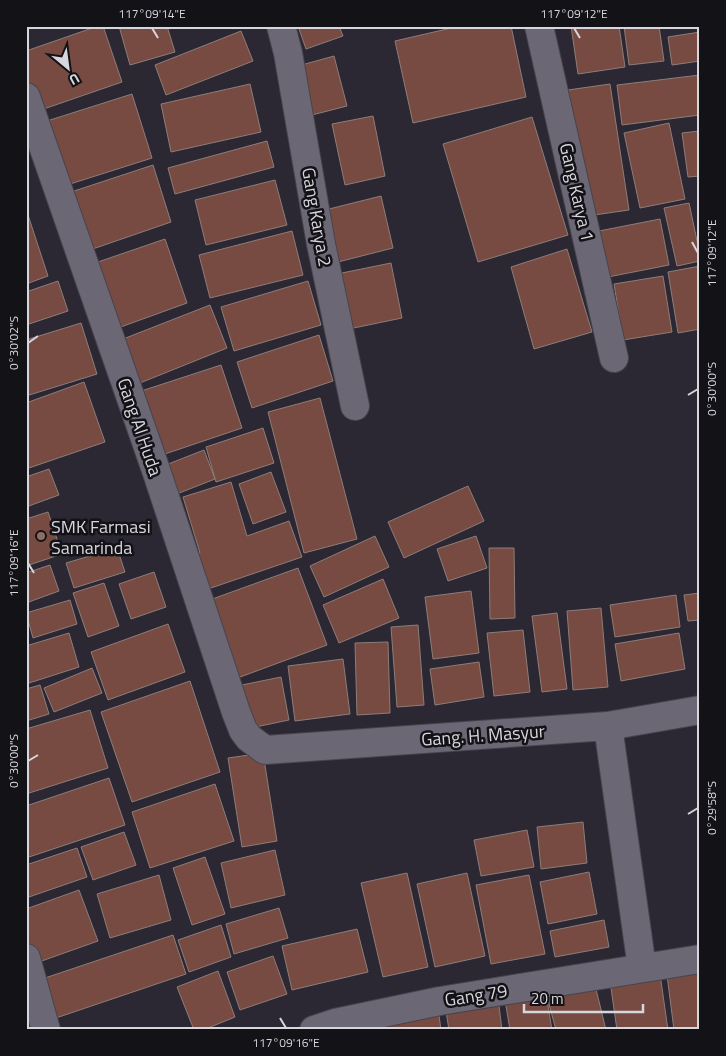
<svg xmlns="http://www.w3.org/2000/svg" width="726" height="1056" font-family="'Titillium Web',sans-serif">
<rect width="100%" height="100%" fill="#2b2833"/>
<path fill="#774b42" stroke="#8d7d7a" d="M98,26H103L122,82L35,112L26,86V51Z
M119,26H167L175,52L130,65Z
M298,26H339L343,36L306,49Z
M460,26H511L526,97L413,123L395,41Z
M571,26H619L625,67L578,74Z
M624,26H659L664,61L629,65Z
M241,31L253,61L166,95L155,65Z
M700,32V61L672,65L668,37Z
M334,56L347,106L312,115L298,66Z
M700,75V115L622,125L617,85Z
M250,84L261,132L171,152L161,104Z
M610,84L629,210L587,216L568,90Z
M132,94L152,158L67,185L47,121Z
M373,116L385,176L345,185L332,124Z
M532,117L568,235L478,262L443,144Z
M669,123L685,199L640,208L624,133Z
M700,131V176L688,177L682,133Z
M267,141L274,167L175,194L168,168Z
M153,165L171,222L84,252L65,194Z
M275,180L287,225L206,245L195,200Z
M381,196L393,248L338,262L325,210Z
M689,203L700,255V261L677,266L664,208Z
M26,215H28L48,276L26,284Z
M660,219L669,265L608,277L599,231Z
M292,231L303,275L210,298L199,255Z
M165,239L187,303L118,328L95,263Z
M567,249L592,332L534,349L511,267Z
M391,263L402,318L344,330L332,275Z
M700,266V329L678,333L668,272Z
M663,276L672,332L623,340L614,284Z
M58,281L68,311L26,325V292Z
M308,281L321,325L234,351L221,307Z
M210,305L227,348L135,385L118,341Z
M81,323L97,374L26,396V340Z
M319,335L333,381L252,408L237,362Z
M221,365L242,428L153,458L132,394Z
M84,382L105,442L26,469V403Z
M320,398L357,539L304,553L268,412Z
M263,428L274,463L216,482L206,447Z
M204,450L215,479L169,497L158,468Z
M49,469L59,495L26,507V477Z
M271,472L286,512L253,524L239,484Z
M231,482L247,536L289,521L302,557L208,589L195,554L200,553L183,497Z
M468,486L484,521L404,558L388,522Z
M48,512L62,554L26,566V519Z
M375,536L389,567L324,597L310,566Z
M476,536L487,568L448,581L437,549Z
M117,548L125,572L74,588L66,563Z
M489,548H514L515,618L490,619Z
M50,565L59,591L26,603V573Z
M298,568L327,645L232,680L204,602Z
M154,572L166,607L131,619L119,584Z
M383,579L399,618L339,643L323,605Z
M104,583L119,626L88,637L73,593Z
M471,591L479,653L433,659L425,597Z
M700,593V620L688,621L684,595Z
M676,595L680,627L615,637L610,605Z
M70,600L77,624L33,638L26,613Z
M601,608L608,687L573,690L567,611Z
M557,613L567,689L542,692L532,616Z
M168,624L185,672L108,700L91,652Z
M418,625L424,705L397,707L391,627Z
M523,630L530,692L494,696L487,633Z
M69,633L79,667L26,684V646Z
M679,633L685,669L621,681L615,644Z
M388,642L390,713L357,715L355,643Z
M343,659L350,714L295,721L288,666Z
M479,662L484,697L435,705L430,669Z
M92,668L102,693L54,712L44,688Z
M281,677L289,720L246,729L237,686Z
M190,681L220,772L132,802L101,712Z
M40,685L49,714L26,721V689Z
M90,710L108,768L26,794V729Z
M263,753L277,841L242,847L228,758Z
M109,778L125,825L26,858V806Z
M215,784L234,841L150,868L132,812Z
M583,822L587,863L541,869L537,827Z
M527,830L534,867L481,876L474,840Z
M124,832L136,865L93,880L81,847Z
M77,848L87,877L26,898V865Z
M275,850L285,895L231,908L221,863Z
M205,857L225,914L192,925L173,868Z
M589,872L597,914L548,924L540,882Z
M407,873L428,967L383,977L361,883Z
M467,873L485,956L435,967L417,884Z
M159,875L171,920L110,938L97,894Z
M529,875L545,954L491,964L476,885Z
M79,890L98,941L36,963L26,936V909Z
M279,908L288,938L234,954L226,924Z
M604,920L609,947L555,957L550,931Z
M221,925L231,957L189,972L178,940Z
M357,929L368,972L292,990L282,946Z
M173,935L186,974L53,1019L39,980Z
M273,956L287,994L240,1010L227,972Z
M700,962V1030H674L666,967Z
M218,971L235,1017L203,1030H194L177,987Z
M660,974L668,1030H617L610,981Z
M594,981L606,1030H556L546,993Z
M546,993L552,1030H510L505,1000Z
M498,998L502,1030H449L445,1005Z
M438,1008L441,1030H376L374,1018Z"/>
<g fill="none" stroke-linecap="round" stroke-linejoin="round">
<g stroke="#47444d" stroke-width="30">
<path id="street" d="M281,26L288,53L321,244L355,406
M539,26L614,358
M26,97L157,473L236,712L243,730L249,738L265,750L608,726L700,710
M608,726L642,968
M26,958L46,1030
M314,1030L335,1023L440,1001L700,959"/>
</g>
<use href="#street" stroke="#6b6774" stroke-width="28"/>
</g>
<path fill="none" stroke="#d8d6dd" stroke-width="2" d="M152,28L158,38M574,28L580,38M692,242L698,253M28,343L38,336M688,395L698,389M28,563L34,573M28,761L38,755M688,814L698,808M280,1018L286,1028"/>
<circle fill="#8d6e63" stroke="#131217" stroke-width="2" cx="41" cy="536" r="5"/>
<g text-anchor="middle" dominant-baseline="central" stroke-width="5" stroke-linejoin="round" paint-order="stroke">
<g font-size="18" fill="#d8d6dd" stroke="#131217">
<text transform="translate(577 192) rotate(77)">Gang Karya 1</text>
<text transform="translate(317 217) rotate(80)">Gang Karya 2</text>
<text transform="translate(140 427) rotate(71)">Gang Al Huda</text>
<text transform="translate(483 735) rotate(-4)">Gang. H. Masyur</text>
<text transform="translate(476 995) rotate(-9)">Gang 79</text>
</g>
<g font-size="18" fill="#d8d6dd" stroke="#131217" text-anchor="start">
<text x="51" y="526">SMK Farmasi<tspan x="51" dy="21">Samarinda</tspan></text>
</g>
</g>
<rect width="726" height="1056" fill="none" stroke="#131217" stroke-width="55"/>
<g transform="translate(68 68) rotate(151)" stroke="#131217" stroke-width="4" paint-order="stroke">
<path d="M0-4L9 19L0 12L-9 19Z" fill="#d8d6dd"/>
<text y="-8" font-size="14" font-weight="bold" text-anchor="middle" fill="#d8d6dd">U</text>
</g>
<path d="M524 1004v8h119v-8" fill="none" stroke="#d8d6dd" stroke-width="2.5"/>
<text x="531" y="1004" font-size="15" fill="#d8d6dd" stroke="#131217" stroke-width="4" paint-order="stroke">20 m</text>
<rect x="28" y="28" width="670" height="1000" fill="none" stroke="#d8d6dd" stroke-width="2"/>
<g font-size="12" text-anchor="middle" fill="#d8d6dd">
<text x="152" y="18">117°09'14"E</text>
<text x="574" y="18">117°09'12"E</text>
<text transform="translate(712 253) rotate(-90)" y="4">117°09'12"E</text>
<text transform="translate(14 343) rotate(-90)" y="4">0°30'02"S</text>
<text transform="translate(712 389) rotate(-90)" y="4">0°30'00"S</text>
<text transform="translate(14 563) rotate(-90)" y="4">117°09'16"E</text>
<text transform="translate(14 761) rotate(-90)" y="4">0°30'00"S</text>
<text transform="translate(712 808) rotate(-90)" y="4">0°29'58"S</text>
<text x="286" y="1047">117°09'16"E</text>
</g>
</svg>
